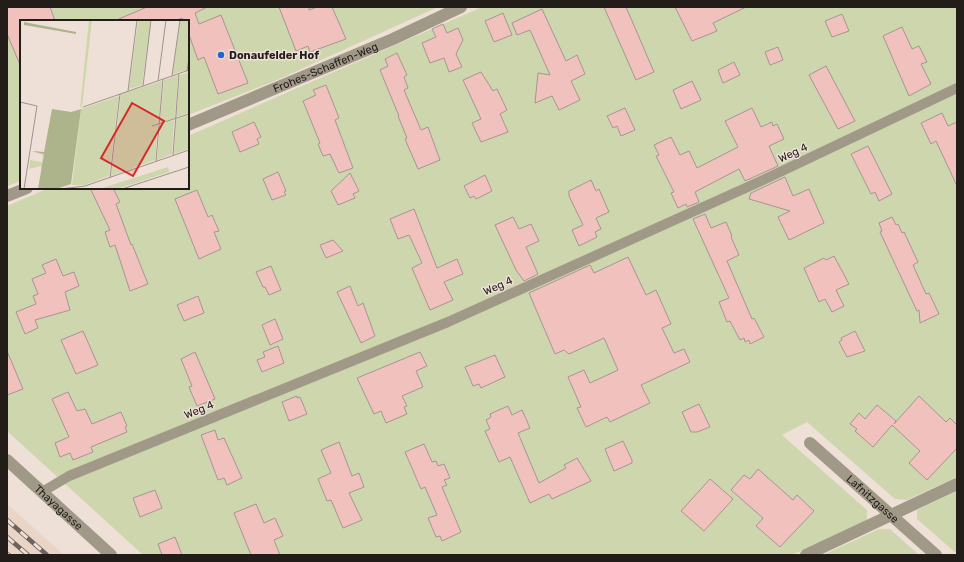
<svg xmlns="http://www.w3.org/2000/svg" width="964" height="562" font-family="Rubik,sans-serif">
<rect width="100%" height="100%" fill="#efe0d7"/>
<path fill="#ead4c6" d="M7,504L64,555H7Z"/>
<path fill="#ced6ad" d="M7,7H438L277,80L188,115V21H21V181L7,186Z
M482,7H957V477L907,500L895,499L807,422L782,435L867,510V520L792,555H143L7,431V206L49,188H188V136Z
M957,491V554L917,519V510Z
M879,529H890L919,555H823Z"/>
<path fill="#f1c1bd" stroke="#a69593" d="M7,7H50L55,21H21V67L7,34Z
M147,7H207L195,13L199,24L221,15L248,83L218,94L204,57L198,60L188,32V21H184L182,18L174,21H114Z
M279,7H309V10L317,7H332L346,39L310,52L308,46L296,51Z
M604,7H626L654,72L636,80Z
M675,7H746L713,23L717,31L692,41Z
M542,9L566,61L577,55L585,74L571,81L580,100L559,110L552,96L535,103L538,73L550,75L530,30L517,35L512,23Z
M503,13L512,35L494,42L485,21Z
M842,14L849,31L832,37L825,21Z
M443,24L447,33L458,28L463,40L456,54L462,67L449,72L444,58L430,63L422,43L436,37L432,29Z
M902,27L912,49L919,46L927,62L921,64L931,84L909,96L883,36Z
M778,47L783,60L770,65L765,52Z
M397,53L407,75L404,77L408,88L404,90L421,130L428,127L440,160L418,169L405,139L407,138L398,116H399L380,70L388,66L385,59Z
M734,62L740,75L723,83L718,70Z
M826,66L855,121L838,129L809,75Z
M481,72L493,91L497,89L507,110L500,114L508,132L481,142L472,123L481,119L463,80Z
M692,81L701,100L681,109L673,90Z
M326,85L339,118L335,120L353,168L339,173L330,154L323,156L318,144L320,143L303,101L316,95L313,90Z
M625,108L635,130L621,136L617,126L613,128L607,116Z
M752,108L761,127L772,122L773,126L777,124L784,139L769,146L778,166L745,181L739,169L695,192L699,202L687,207L686,204L678,208L671,193L674,192L656,156L659,155L654,145L671,137L680,155L689,151L697,168L738,147L725,121Z
M942,113L948,126L957,122V186L936,141L931,144L921,123Z
M254,122L261,137L257,139L259,144L240,152L232,132Z
M868,146L892,194L879,201L875,192L871,194L851,154Z
M278,172L286,191L284,192L286,195L272,200L263,179Z
M350,173L359,191L353,194L355,198L338,205L331,191Z
M485,175L492,191L476,199L474,196L470,198L464,186Z
M785,177L793,196L809,189L824,223L789,240L778,217L790,211L749,199L751,193Z
M591,180L596,191L599,189L609,212L596,218L601,229L595,232L597,237L579,246L572,230L583,225L569,196V191Z
M90,188H113L120,202L116,204L131,245L132,244L148,284L130,291L115,245L110,247L105,232L110,230Z
M197,190L208,217L212,215L219,231L214,232L221,249L199,259L175,199Z
M414,209L437,268L457,259L463,274L444,282L453,300L430,310L412,268L422,263L409,235L398,239L390,219Z
M705,214L711,228L726,222L732,236L731,237L739,255L727,261L752,319L754,318L764,337L750,344L749,340L745,342L744,338L740,340L730,321L727,322L719,302L729,298L693,219Z
M513,217L519,229L531,224L539,241L526,247L538,274L524,281L516,270L495,225Z
M892,217L896,225L898,224L902,233L904,232L918,262L913,265L926,294L929,293L939,314L920,323L919,310L917,311L880,232L882,231L879,223Z
M333,240L343,251L326,258L320,245Z
M834,256L849,284L836,290L844,306L832,312L825,299L819,302L804,268L824,258L826,260Z
M628,257L646,295L656,290L671,324L662,328L674,353L684,349L690,362L641,385L650,403L610,422L607,417L586,427L577,408L581,407L568,377L584,370L590,383L618,370L604,338L569,354L564,350L555,354L529,293L590,265L594,273Z
M56,259L63,276L74,272L79,286L65,292L70,310L35,320L38,328L25,334L16,312L36,304L33,296L38,294L32,279L46,273L42,265Z
M271,266L281,290L269,295L265,287H263L256,272Z
M350,286L358,306L363,303L375,336L361,343L337,292Z
M198,296L204,313L184,321L177,305Z
M275,319L283,339L270,345L262,325Z
M83,331L98,365L76,374L61,340Z
M855,331L865,351L847,357L839,342L842,340L841,338Z
M278,346L284,363L262,372L257,360L265,357L263,352Z
M7,351L23,389L7,395Z
M195,352L215,399L197,406L189,387L192,386L181,359Z
M420,352L427,366L416,371L423,387L402,396L407,406L404,407L407,414L386,423L381,411L374,414L357,378Z
M495,355L505,377L481,388L479,384L473,386L465,367Z
M68,392L77,411L85,409L92,424L121,412L127,426L125,427L127,432L91,447L93,452L73,460L70,453L60,457L55,443L69,437L52,399Z
M297,396V398L300,397L307,414L289,421L282,402Z
M919,396L946,422L950,418L957,425V448L927,480L909,463L920,451L892,425L873,447L855,431L857,429L850,424L859,413L865,419L877,405L896,421L894,424Z
M699,404L710,427L697,432H691L682,412Z
M508,406L512,415L522,410L530,428L518,433L539,483L566,468L564,465L577,458L591,481L552,499L549,494L530,503L510,457L499,462L485,431L490,429L486,420L491,417L490,414Z
M215,430L218,440L224,438L242,478L227,485L224,478L218,480L201,435Z
M623,441L632,460V463L614,471L605,449Z
M339,442L352,476L359,473L364,487L349,493L362,520L343,528L331,500L327,501L318,479L331,473L321,450Z
M424,444L432,462L436,461L438,466L444,464L450,478L444,480L447,485L442,487L461,532L442,541L440,536L436,537L428,518L437,515L425,487L421,489L405,452Z
M758,469L793,500L797,495L814,511L780,547L756,526L763,518L731,490L744,475L750,479Z
M710,479L733,499L704,531L681,511Z
M155,490L162,508L140,517L133,498Z
M256,504L264,523L275,518L283,536L274,540L280,555H251L234,513Z
M175,537L182,555H162L158,544Z"/>
<g fill="none" stroke-linecap="round" stroke-linejoin="round">
<path stroke="#a19988" stroke-width="10" d="M42,492L69,476L448,322L761,181L957,88"/>
<g stroke="#a19988" stroke-width="12">
<path id="s1" d="M188,125L393,39L461,7"/>
<path d="M7,196L27,188"/>
<path id="s2" d="M810,443L936,555"/>
<path id="s3" d="M7,460L111,555"/>
<path d="M806,555L957,484"/>
</g>
<g stroke="#6d635e" stroke-width="4.5">
<path id="rail" d="M7,520L47,555
M7,537L28,555
M7,554L9,555"/>
</g>
<use href="#rail" stroke="#efe0d7" stroke-width="3" stroke-dasharray="9" stroke-linecap="butt"/>
</g>
<circle fill="#2165d1" stroke="#efe0d7" stroke-width="1.5" cx="221" cy="55" r="4"/>
<g text-anchor="middle" dominant-baseline="central" stroke-width="3" stroke-linejoin="round" paint-order="stroke">
<g font-size="11" font-weight="bold" fill="#231d1a" stroke="#efe0d7" text-anchor="start">
<text x="229" y="55">Donaufelder Hof</text>
</g>
<g font-size="11" fill="#231d1a" stroke="#efe0d7">
<text stroke="none"><textPath href="#s1" startOffset="149">Frohes-Schaffen-Weg</textPath></text>
<text transform="translate(793 153) rotate(-25)">Weg 4</text>
<text transform="translate(498 286) rotate(-24)">Weg 4</text>
<text transform="translate(199 410) rotate(-22)">Weg 4</text>
<text stroke="none"><textPath href="#s2" startOffset="84">Lafnitzgasse</textPath></text>
<text stroke="none"><textPath href="#s3" startOffset="70">Thayagasse</textPath></text>
</g>
</g>
<g transform="translate(20 20)">
<rect width="169" height="169" fill="#efe0d7"/>
<path d="M69,0H72L62,87L60,88ZM118,0H131L122,65L109,69ZM160,0H169V35L167,50L153,54ZM169,52V93L156,97L160,55ZM158,55L155,98L140,103L144,60ZM142,61L139,103L131,106L138,105L135,140L91,156L101,74ZM99,76L89,156L65,165H52L61,89ZM169,95L168,129L154,134L156,99ZM154,100L152,134L137,140L140,104ZM12,131L24,133L21,153V146L9,149L10,140L22,142L23,135ZM148,147L149,152L97,169H79Z" fill="#ced6ad"/>
<path d="M4,2L56,12V14L4,5ZM32,89L51,92L61,89L51,164L36,169H18L24,134L12,131L24,132Z" fill="#adb48c"/>
<path fill="none" stroke="#9d928b" stroke-width="1" d="M167,51L169,38M152,56L160,0M138,61L146,0M123,66L131,0M108,71L117,0M0,82L17,86L4,169M63,87L169,50M132,106L169,94M153,135L159,54M136,141L143,59M90,158L100,74M40,169L65,166L169,130M102,169L169,147"/>
<path fill="#d62828" fill-opacity="0.15" stroke="#d62828" stroke-width="2" d="M112,83L144,101L113,156L81,138Z"/>
<rect width="169" height="169" fill="none" stroke="#231d1a" stroke-width="2"/>
</g>
<rect width="964" height="562" fill="none" stroke="#231d1a" stroke-width="16"/>
</svg>
